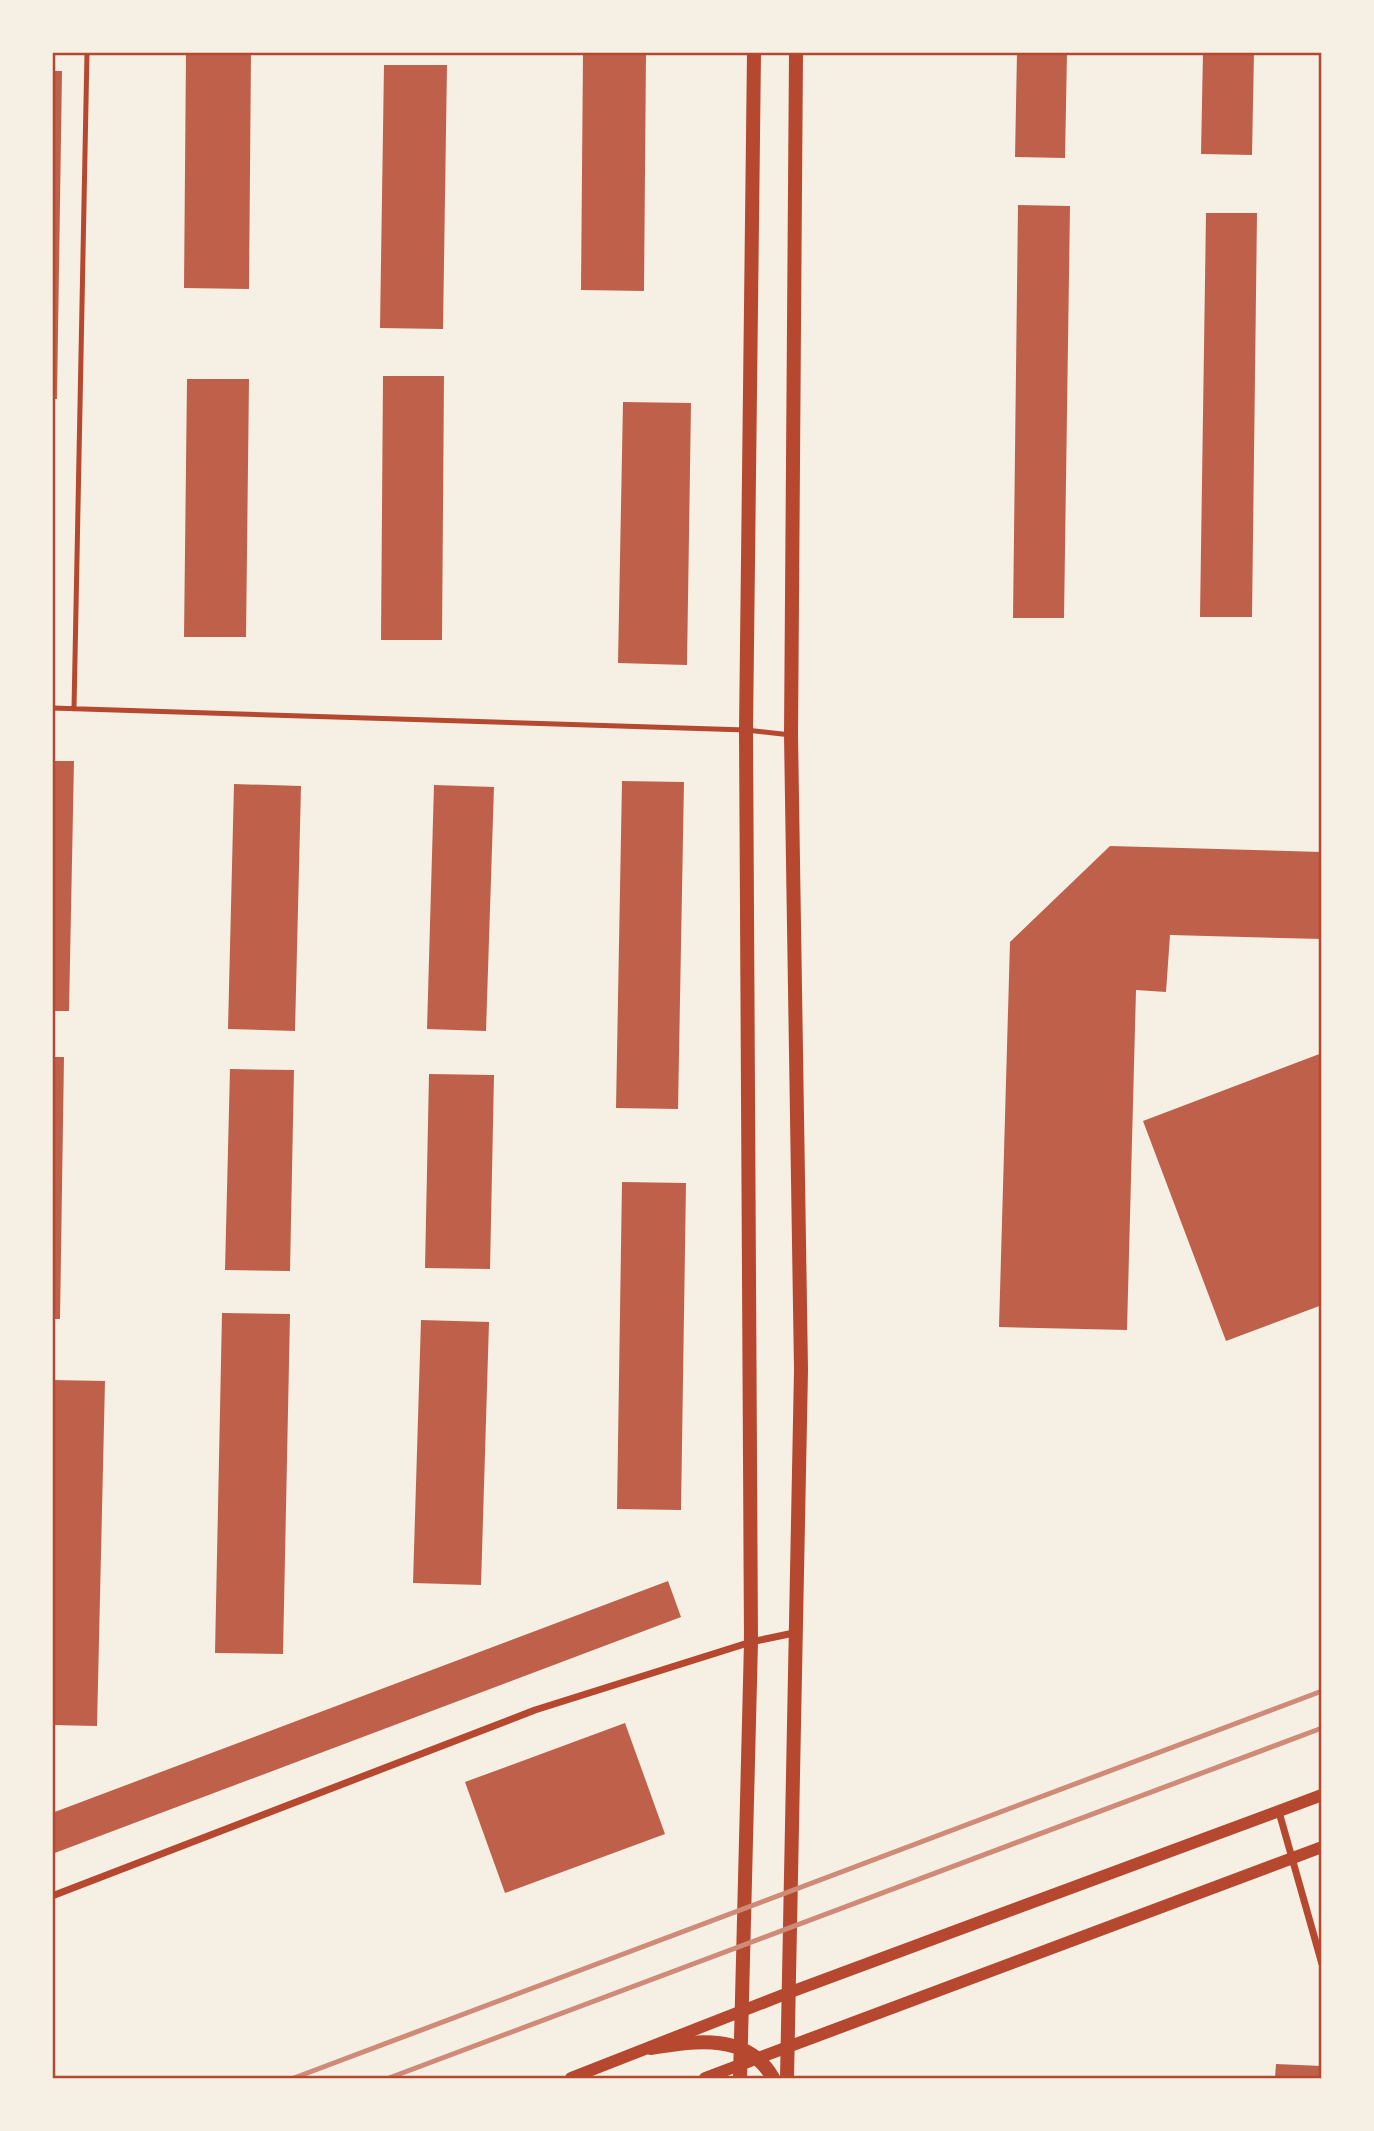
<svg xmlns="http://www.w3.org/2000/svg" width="1374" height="2131" font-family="'Sofia Sans Condensed',sans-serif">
<rect width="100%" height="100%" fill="#f6efe4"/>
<path fill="#bf614a" d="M186,52H251L249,289L184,288Z
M583,52H646L644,291L581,290Z
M1017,52H1067L1065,158L1015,157Z
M1203,52H1254L1252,155L1201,154Z
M384,65H447L443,329L380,328Z
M52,71H62L57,399H52Z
M1018,205L1070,206L1064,618H1013Z
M1206,213H1257L1252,617H1200Z
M383,376H444L442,640H381Z
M187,379H249L246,637H184Z
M623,402L691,403L687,665L618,663Z
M52,761H74L69,1011H52Z
M622,781L684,782L678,1109L616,1108Z
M234,784L301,786L295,1031L228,1029Z
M434,785L494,787L486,1031L427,1029Z
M1110,846L1322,852V939L1170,935L1166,992L1136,990L1127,1330L999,1327L1010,942Z
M1322,1053V1305L1226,1341L1143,1121Z
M52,1057H64L60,1319H52Z
M230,1069L294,1070L290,1271L225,1270Z
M429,1074L494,1075L490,1269L425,1268Z
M622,1182L686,1183L681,1510L617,1509Z
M222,1313L290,1314L283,1654L215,1653Z
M421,1320L489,1322L481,1585L413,1583Z
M52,1380L105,1381L97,1726L52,1725Z
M668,1581L681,1617L52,1854V1813Z
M625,1723L665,1834L505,1893L465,1782Z
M1276,2064L1322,2066V2078H1275Z"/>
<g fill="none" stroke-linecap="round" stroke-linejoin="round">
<path stroke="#b5482f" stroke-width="5" d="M52,708L746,730L791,735
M74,709L87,52"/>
<path stroke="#b5482f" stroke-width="7" d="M1279,1812L1322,1964
M52,1896L535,1710L751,1642L794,1633"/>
<path stroke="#b5482f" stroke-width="12" d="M571,2078L788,1993L1322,1795
M705,2078L1322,1847"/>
<path stroke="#b5482f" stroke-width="14" d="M651,2048C695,2041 747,2032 773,2078
M740,2078L751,1642L746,730L754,52
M787,2078L801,1370L791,735L796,52"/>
<path stroke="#cf8b77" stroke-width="5" d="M294,2078L1322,1691
M389,2078L1322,1728"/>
</g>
<rect width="1374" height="2131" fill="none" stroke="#f6efe4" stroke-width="108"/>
<rect x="54" y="54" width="1266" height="2023" fill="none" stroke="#b5482f" stroke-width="2.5"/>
</svg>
